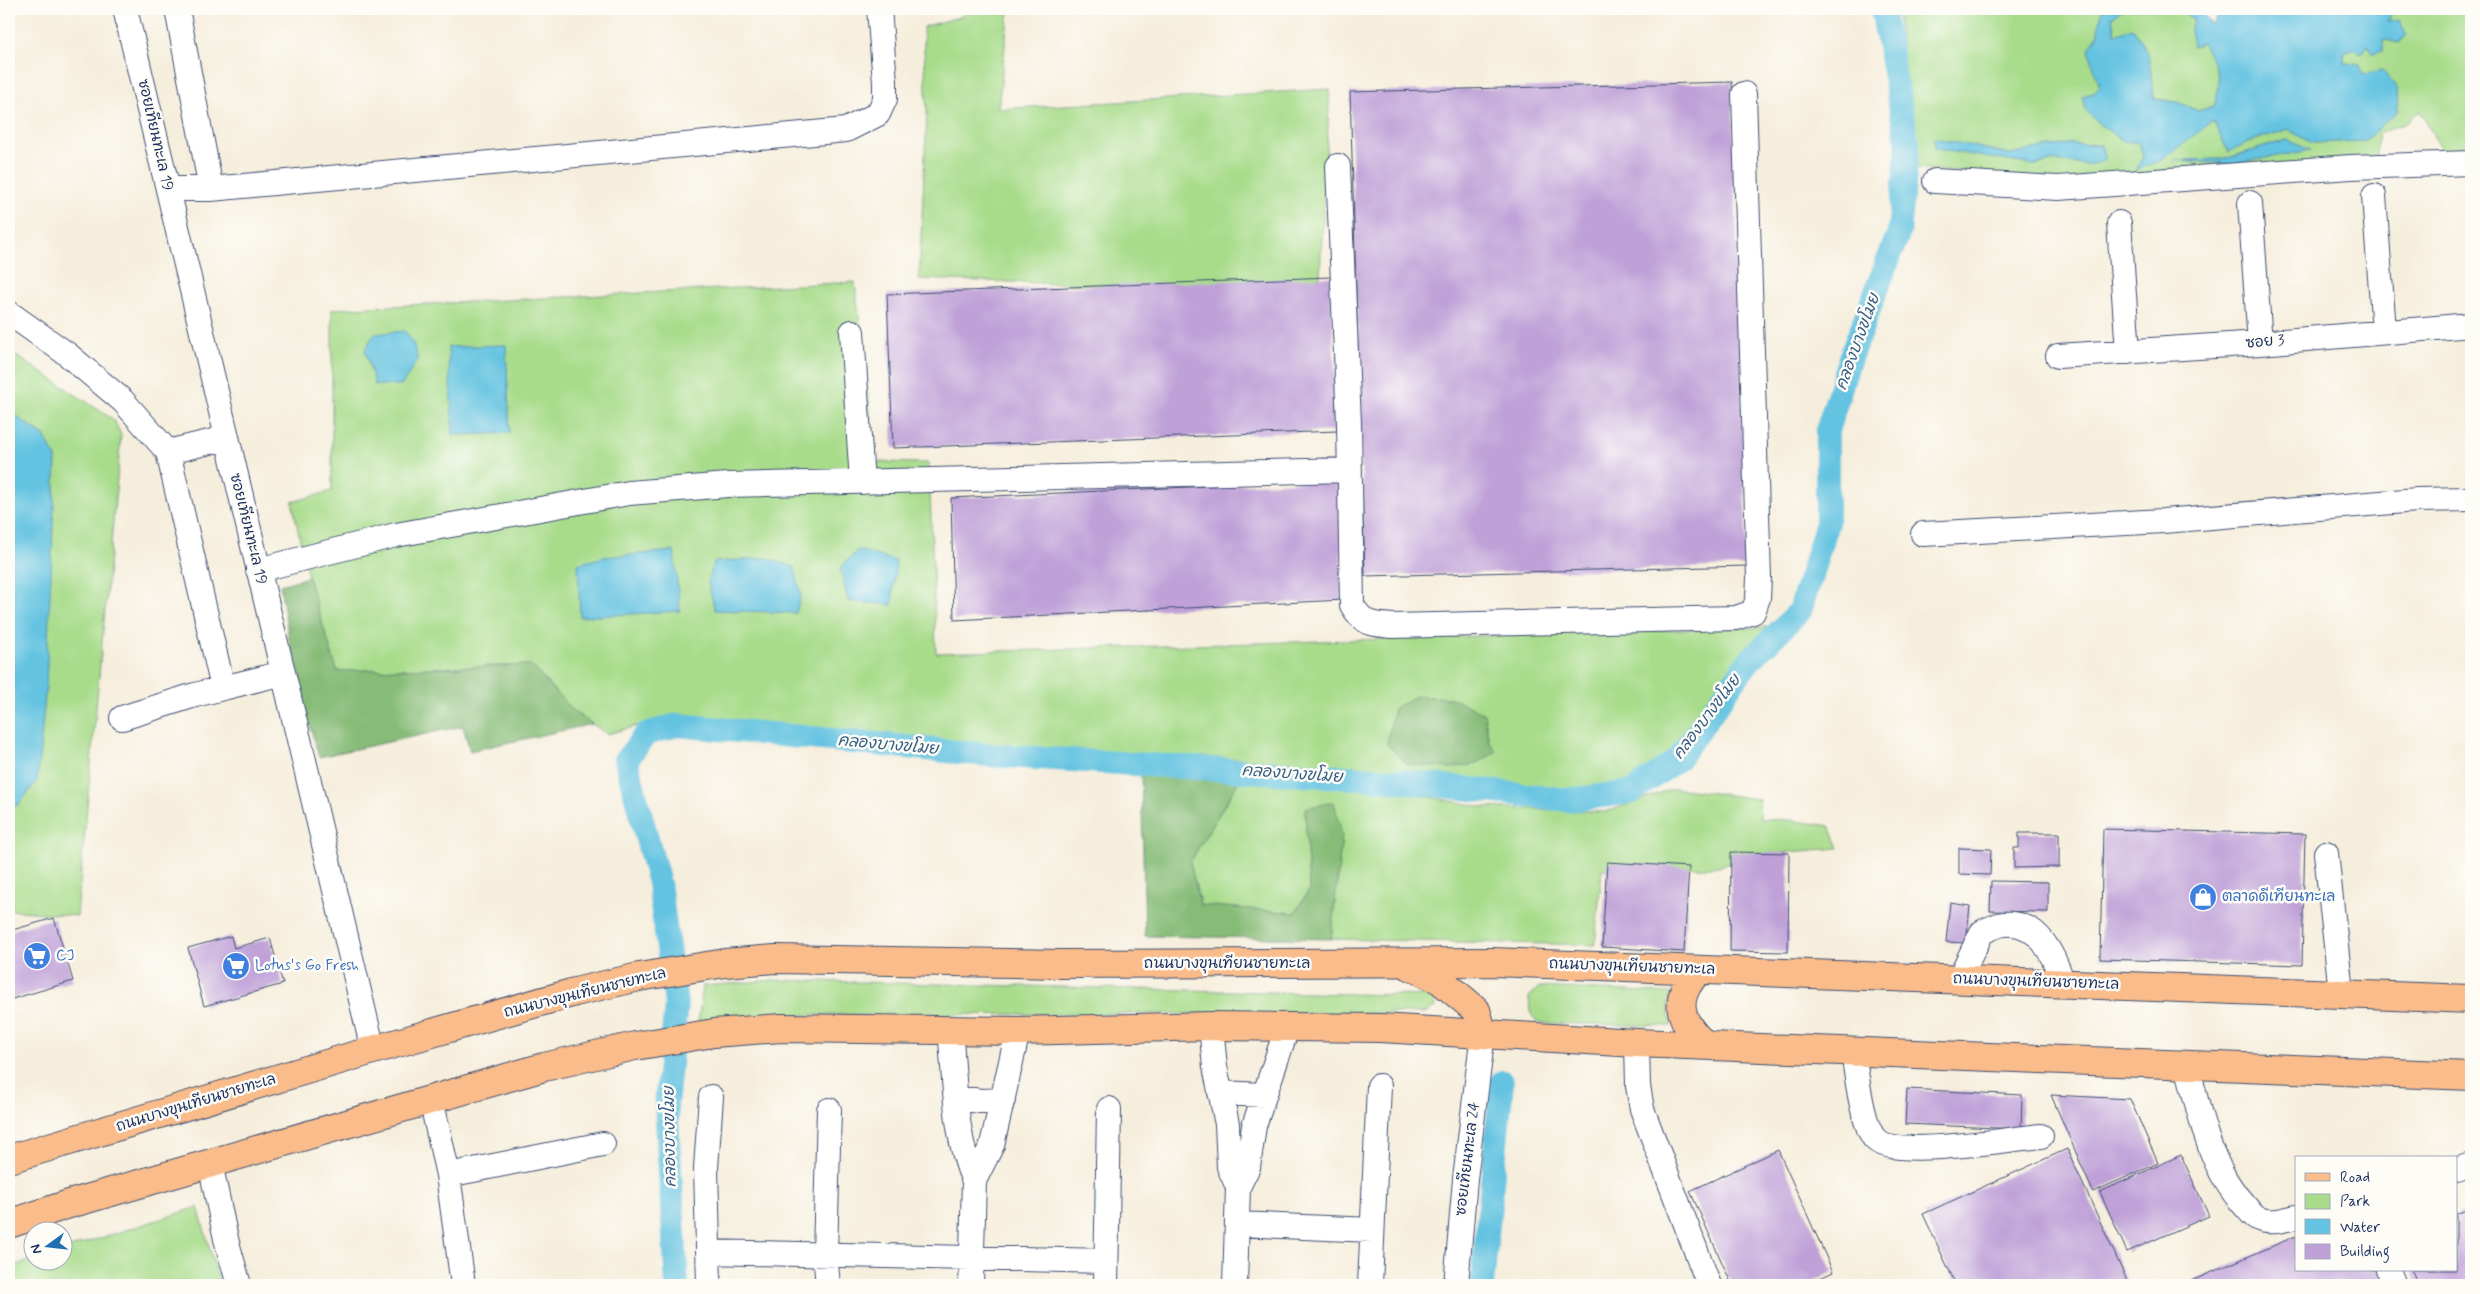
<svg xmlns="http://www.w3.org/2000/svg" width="2480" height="1294" font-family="Mynerve,'Playpen Sans Thai',sans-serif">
<rect width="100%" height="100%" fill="#fdfcf7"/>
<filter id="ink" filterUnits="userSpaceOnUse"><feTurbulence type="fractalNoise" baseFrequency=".02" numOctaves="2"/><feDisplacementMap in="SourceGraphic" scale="10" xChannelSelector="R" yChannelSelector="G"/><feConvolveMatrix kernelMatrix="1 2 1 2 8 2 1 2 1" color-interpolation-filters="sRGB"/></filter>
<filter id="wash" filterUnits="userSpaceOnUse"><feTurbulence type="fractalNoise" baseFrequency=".0096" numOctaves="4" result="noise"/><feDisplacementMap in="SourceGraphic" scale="20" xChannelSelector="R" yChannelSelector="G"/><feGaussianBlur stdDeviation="1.12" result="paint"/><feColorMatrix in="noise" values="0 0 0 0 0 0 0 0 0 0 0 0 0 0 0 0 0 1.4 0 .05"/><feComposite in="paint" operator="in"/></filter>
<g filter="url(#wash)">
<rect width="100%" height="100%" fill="#f6eedc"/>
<path fill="#a8dc8b" stroke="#628674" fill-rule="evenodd" d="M964,9H1009L998,109L1330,89L1319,292L919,279L927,113L923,27L963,16Z
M1897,9H2102L2099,32L2090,49L2099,88L2094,93L2083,96C2089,125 2115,131 2139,143L2144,158L2137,170L2214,121L2228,152L2248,142L2289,129L2312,143L2363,76L2344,63V53L2368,45L2383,51L2382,39L2399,43L2407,35L2387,22L2393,9H2417V12L2437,9H2471V153L2444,155L2420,111L2406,122L2378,134L2377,159L2066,182L1915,168ZM1934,139L2010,154L2069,144L2101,145L2105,160L2087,165L2056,161L2034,165ZM2287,140L2233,164L2183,160L2225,159Z
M2123,9H2189L2184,12L2194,20L2190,30L2194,46L2202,43C2217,65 2223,80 2214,106L2198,111L2177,102L2154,99L2150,66L2115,34L2112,17Z
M855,282L876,462L929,463L936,653L1769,627L1741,658L1672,752L1631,785L1574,792L1429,775L1276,761L1029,748L699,720L655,721L607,734L573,711L531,665L337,671L308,577L292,502L332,491V309ZM1452,698L1484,714L1489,741Z
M9,351L114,420L121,435L77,916L9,910Z
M1239,781L1394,790L1483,807L1606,812L1675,788L1759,799L1760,819L1789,820L1830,826L1839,848L1789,852L1712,867L1602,869L1595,945L1331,939L1342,834L1305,808L1309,890L1295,913L1200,905L1190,862Z
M774,980L1433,996L1435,1007L1426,1013L802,1015L698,1022L703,986Z
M1539,987L1671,993L1668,1004L1671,1026L1537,1023L1530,1012L1529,997Z
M198,1207L220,1285H9V1267L32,1260L62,1262L63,1250Z"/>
<path fill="#86bc77" stroke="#50766a" d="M308,577L337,671L531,665L573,711L592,724L470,751L463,726L319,757L295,675L280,585Z
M1416,696L1452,698L1484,714L1489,741L1496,752L1476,764L1451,768L1407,764L1387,744L1394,708Z
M1141,773L1239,781L1190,862L1200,905L1295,913L1309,890L1305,808L1334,802L1342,834L1331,939L1145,936Z"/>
<path fill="#63c3e1" stroke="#3f79a0" d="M2102,9H2123L2112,17L2115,34L2132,28C2152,50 2150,71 2154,99L2177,102L2198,111L2214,106C2223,80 2217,65 2202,43L2193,46L2190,30L2194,20L2183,12L2189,9H2197L2212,25L2222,9H2393L2388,22L2399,20L2407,35L2398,43L2383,39V51L2372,54L2368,45L2362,53L2355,49L2344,53V63L2360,64L2363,75L2382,70L2397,88L2398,111L2364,141L2312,143L2288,129L2248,142L2228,152L2213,121L2161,160L2136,170L2143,158L2139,143L2123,141L2098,123L2085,109L2082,96L2094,93L2099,88L2089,49L2099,32Z
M1934,138L2010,154L2069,144L2101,145L2105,161L2087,165L2056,161L2034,165L1935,149Z
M2287,140L2310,150L2233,164L2175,160L2225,159Z
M405,331L413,343L418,359L402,385H375L365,350L374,334Z
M506,345L510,433L453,435L448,347Z
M9,411L44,436L56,458L46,686L37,781L18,805L9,807Z
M858,550L896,561L892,605L848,601L840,568Z
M674,551L680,611L580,617L578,564L604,557Z
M766,558L794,567L801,594L796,613L715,610L708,583L714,562Z"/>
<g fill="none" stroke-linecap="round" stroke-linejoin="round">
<path stroke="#63c3e1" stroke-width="24" d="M677,1285L666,1105L676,1004L659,883L626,760L646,734L677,725L989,755L1391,780L1567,800L1632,792L1678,759L1748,662L1800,611L1827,523V431L1850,358L1899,232L1908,145L1882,9
M1482,1285L1502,1082"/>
</g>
<g id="blocks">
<path fill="#bfa1d8" d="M1732,82L1747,566L1365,576L1350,92Z
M1331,277L1337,431L893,448L887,294Z
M1340,480L1342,600L954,620L951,498Z
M2103,829L2305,834L2302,965L2100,959Z
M2019,833H2059V867L2014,868V848H2019Z
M1959,848L1991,849L1990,875L1959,874Z
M1731,852L1789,853L1788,952L1730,951Z
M1607,862L1689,867L1684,952L1602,947Z
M1991,881L2048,882V912L1990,911Z
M1950,903L1970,906L1966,943L1946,942Z
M54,918L73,981L9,1000V931Z
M231,936L234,948L270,938L283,984L204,1006L188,948Z
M1907,1089L2022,1095L2021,1129L1905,1124Z
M2051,1095L2130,1099L2158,1163L2093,1192Z
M2067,1149L2129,1285H1956L1923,1214Z
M1778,1150L1833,1272L1805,1285H1732L1690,1191Z
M2181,1155L2209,1216L2127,1252L2100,1192Z
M2471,1208V1285H2418L2411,1270H2456V1214Z
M2296,1236V1270H2385L2392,1285H2182Z"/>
</g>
</g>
<g filter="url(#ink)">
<use href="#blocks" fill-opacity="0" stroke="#3c4c71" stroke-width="1"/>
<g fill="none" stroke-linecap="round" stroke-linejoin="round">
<g stroke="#3c4c71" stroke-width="26">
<path id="minor" d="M125,9L373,1050
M177,9L211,189
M1338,166L1349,423L1352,605C1364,625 1371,624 1392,626L1736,618L1753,612L1758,598L1759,578L1744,94
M1935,181L2058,188L2351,167L2471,163
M168,189H211L846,130L878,114L885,99V82L879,9
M2374,196L2384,331
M2250,203L2260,343
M2119,223L2128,352
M9,313L67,354L123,401L168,452L226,438
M852,332L862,482
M2058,356L2260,343L2471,325
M168,452L223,688
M1923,534L2163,521L2417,500L2471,499
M258,570L396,535L629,493L728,485L1350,470
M122,718L195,695L283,673
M2326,853L2341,992
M1959,979L1982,932C1989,929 1997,925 2004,924C2039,920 2054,956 2063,983
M1211,1026L1215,1067L1227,1124L1229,1167L1238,1187L1235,1285
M950,1029C955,1078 954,1137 974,1181
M1637,1043L1638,1086L1642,1109L1709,1285
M1853,1051C1856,1071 1862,1125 1875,1139C1894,1159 2011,1139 2041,1136
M2187,1065C2200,1113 2209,1168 2245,1206C2249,1210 2253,1217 2259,1219C2271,1224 2283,1220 2296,1217
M1220,1093L1264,1095
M957,1098L981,1101L1003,1100
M431,1099L448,1175L463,1285
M210,1163L226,1239L239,1285
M2456,1170L2471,1165
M448,1175L603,1144
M1238,1187L1248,1167L1254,1126L1287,1028
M1238,1224L1372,1230
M708,1252L1106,1261
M2388,1270L2394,1285
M709,1285L706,1168L711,1097
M828,1285L825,1254L829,1110
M971,1285L974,1181L992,1145L1018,1031
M1106,1285L1109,1109
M1370,1285L1379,1086
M1456,1285L1465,1179L1483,1033"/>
</g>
<g stroke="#3c4c71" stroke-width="30">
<path id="major" d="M1410,966L1440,980L1476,1010L1483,1033
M1699,970C1672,998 1678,1021 1705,1045
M9,1159L373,1050L575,992L639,977L725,963L775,959L1061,964L1493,962L2471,999
M9,1224L66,1205L544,1067L635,1046L714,1033L781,1028L1018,1031L1211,1026L1380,1028L1637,1043L2471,1076"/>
</g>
<use href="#minor" stroke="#fff" stroke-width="24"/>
<use href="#major" stroke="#f9bc8a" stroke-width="28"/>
</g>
</g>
<defs>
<g id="shop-disc" transform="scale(1.4375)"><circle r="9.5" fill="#3f7fe0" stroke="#fdfcf7"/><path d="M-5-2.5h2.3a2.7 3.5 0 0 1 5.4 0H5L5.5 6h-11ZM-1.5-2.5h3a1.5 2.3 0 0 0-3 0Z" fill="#fff"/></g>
<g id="supermarket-disc" transform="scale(1.4375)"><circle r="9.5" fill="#3f7fe0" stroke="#fdfcf7"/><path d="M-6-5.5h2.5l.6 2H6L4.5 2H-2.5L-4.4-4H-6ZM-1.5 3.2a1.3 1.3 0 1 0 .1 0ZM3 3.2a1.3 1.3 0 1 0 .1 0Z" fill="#fff"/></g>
</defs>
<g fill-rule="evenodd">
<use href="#shop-disc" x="2203" y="897"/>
<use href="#supermarket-disc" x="37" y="956"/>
<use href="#supermarket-disc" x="236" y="966"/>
</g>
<g text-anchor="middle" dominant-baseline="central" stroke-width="5" stroke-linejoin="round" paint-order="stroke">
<g font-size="15" fill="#1b2f5e" stroke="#fdfcf7">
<text transform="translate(155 135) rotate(77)">ซอยเทียนทะเล 19</text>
<text transform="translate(2265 342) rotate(-5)">ซอย 3</text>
<text transform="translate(248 529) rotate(76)">ซอยเทียนทะเล 19</text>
<text x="1227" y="964">ถนนบางขุนเทียนชายทะเล</text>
<text transform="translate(1632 967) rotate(2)">ถนนบางขุนเทียนชายทะเล</text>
<text transform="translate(2036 982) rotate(2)">ถนนบางขุนเทียนชายทะเล</text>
<text transform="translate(585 993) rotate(-14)">ถนนบางขุนเทียนชายทะเล</text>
<text transform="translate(196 1103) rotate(-17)">ถนนบางขุนเทียนชายทะเล</text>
<text transform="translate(1468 1159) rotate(-83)">ซอยเทียนทะเล 24</text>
</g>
<g font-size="15" fill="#366cbe" stroke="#fdfcf7" text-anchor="start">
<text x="2222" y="897">ตลาดดีเทียนทะเล</text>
<text x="56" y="956">CJ</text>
<text x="255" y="966">Lotus's Go Fresh</text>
</g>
<g font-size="16" font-style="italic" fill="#315b85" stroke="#fdfcf7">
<text transform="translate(1858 342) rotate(-70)">คลองบางขโมย</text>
<text transform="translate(1707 717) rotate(-53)">คลองบางขโมย</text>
<text transform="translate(888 745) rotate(5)">คลองบางขโมย</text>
<text transform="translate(1292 774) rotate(4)">คลองบางขโมย</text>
<text transform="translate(670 1137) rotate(-91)">คลองบางขโมย</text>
</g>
</g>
<rect width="2480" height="1294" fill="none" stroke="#fdfcf7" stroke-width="30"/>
<rect x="2295" y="1156" width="162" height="115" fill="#fdfcf7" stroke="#a3aaba"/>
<rect x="2305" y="1173" width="25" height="8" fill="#f9bc8a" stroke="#a3aaba"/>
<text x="2340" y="1182" font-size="15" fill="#1b2f5e">Road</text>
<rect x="2305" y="1194" width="25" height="15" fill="#a8dc8b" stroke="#a3aaba"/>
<text x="2340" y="1206" font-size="15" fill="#1b2f5e">Park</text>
<rect x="2305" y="1219" width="25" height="15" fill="#63c3e1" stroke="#a3aaba"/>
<text x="2340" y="1232" font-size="15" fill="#1b2f5e">Water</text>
<rect x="2305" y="1244" width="25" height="15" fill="#bfa1d8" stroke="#a3aaba"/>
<text x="2340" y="1256" font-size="15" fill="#1b2f5e">Building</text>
<g transform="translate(48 1246) rotate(255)"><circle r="24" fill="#fdfcf7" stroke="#a3aaba"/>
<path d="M0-4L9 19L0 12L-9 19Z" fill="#1f6fb2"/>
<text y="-8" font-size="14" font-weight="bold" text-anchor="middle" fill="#1b2f5e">N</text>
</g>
</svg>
